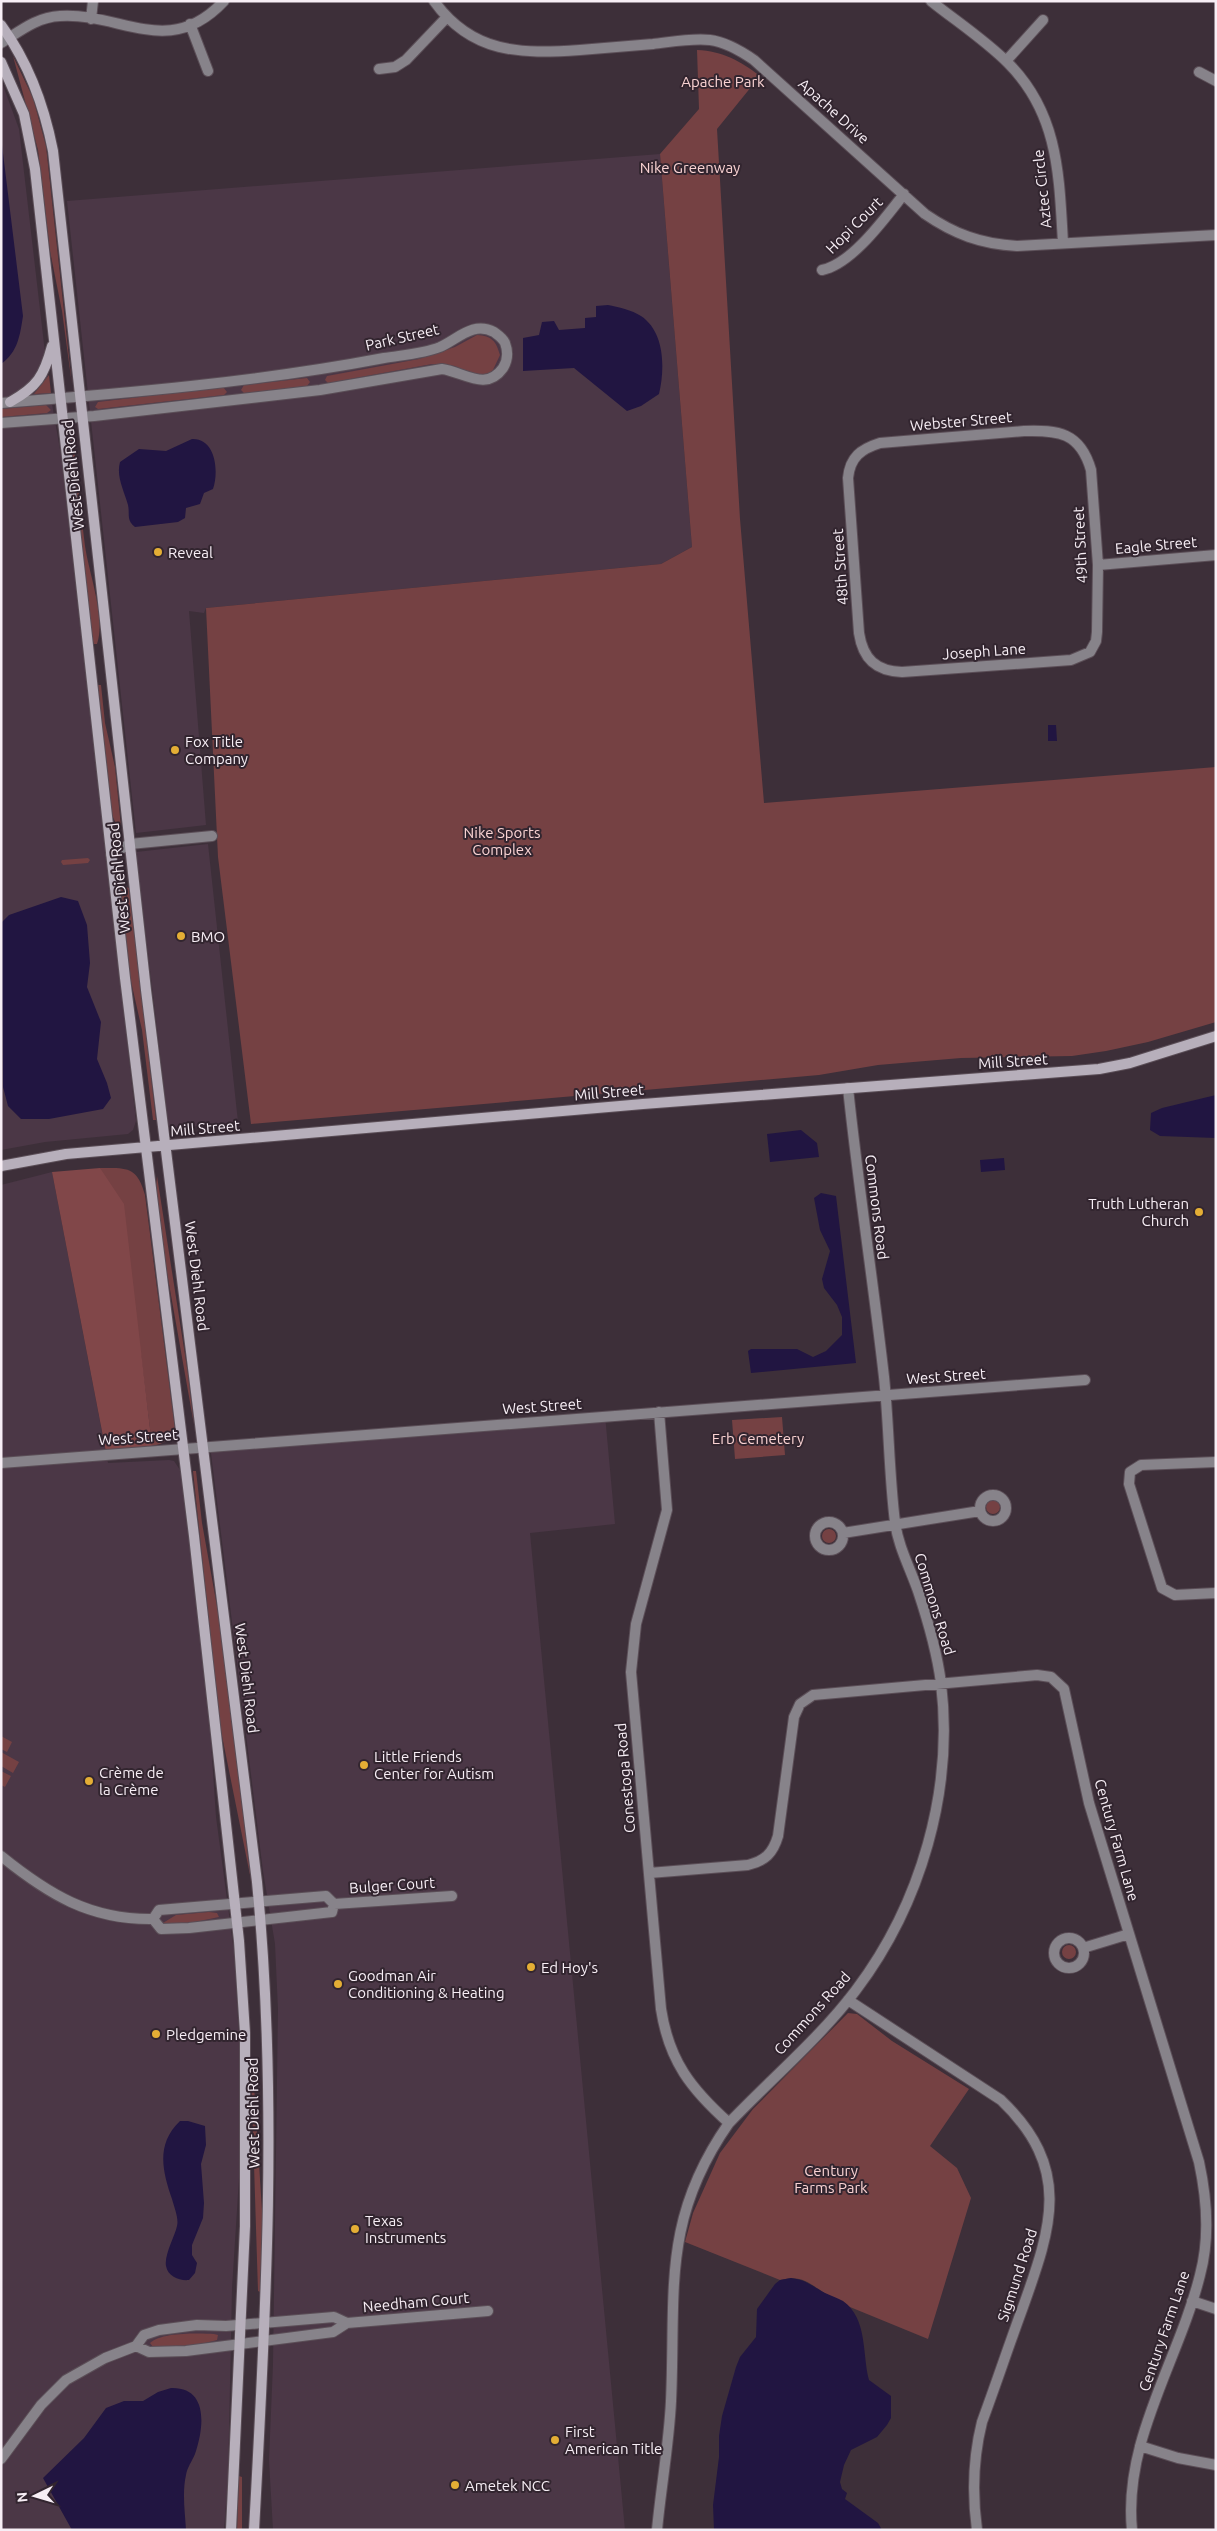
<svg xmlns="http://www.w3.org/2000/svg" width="1217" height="2531" font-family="Ubuntu,sans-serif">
<rect width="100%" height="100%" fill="#3d2f39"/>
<path fill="#4b3746" d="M1,80L19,129L49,387L61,455L136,1121L133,1130L128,1134L45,1142L1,1150Z
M660,154L692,547L661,564L206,608L204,613L189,611L206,825L136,833L67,201Z
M208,844L238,1122L169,1129L136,852Z
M52,1172L108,1463L169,1460L174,1461L182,1473L210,1727L216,1817L234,1952L239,2037L241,2147L232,2288L228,2478L224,2530H1V1185Z
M605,1415L615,1524L530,1533L625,2530H273L269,2460L273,2364L278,2009L275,1944L263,1871L210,1445Z"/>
<path fill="#754143" d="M697,50C723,51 740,61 760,76L717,129L740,519L764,803L1216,767V1022L1148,1042L1106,1051L1072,1056L961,1058L878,1065L819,1075L251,1124L218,857L206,608L661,564L692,547L660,154L699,109Z
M13,56L33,98L46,146L72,385L62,311L50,251L38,150Z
M477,335C492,336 496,341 500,355L492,372L479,376L471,374L455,366L432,364L328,383L325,380L327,376L419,359L455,347Z
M49,375L51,393L34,394Z
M307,378L310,382L307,386L244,393L241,390L244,385Z
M223,387L227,392L224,395L98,409L95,407L98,402Z
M46,405L51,410L47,413L1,417V409Z
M69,427H72C76,467 80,506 85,546C89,574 106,618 97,644H94L92,639Z
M98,685H101L105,723L115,767L121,827L118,828L112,815Z
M88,858L90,860L88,863L63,865L61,862L62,860Z
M123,886L129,888L156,1120H153L142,1030L130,977L120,889Z
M100,1168C127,1168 137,1166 145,1195L175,1429C170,1439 164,1444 152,1446L141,1355Z
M157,1176L188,1374L194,1425L166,1267L156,1186Z
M782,1417L785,1455L735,1459L732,1420Z
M193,1471H196L202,1523L220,1623L251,1880L220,1726Z
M986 1507a7 7 0 1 1 14 0a7 7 0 1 1-14 0Z
M822 1536a7 7 0 1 1 14 0a7 7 0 1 1-14 0Z
M1,1736L12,1742L7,1752L1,1749Z
M1,1752L19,1762L13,1773L1,1766Z
M1,1771L11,1776L5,1787L1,1785Z
M209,1912L217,1913L219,1917L185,1924L163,1923L176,1915Z
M1062 1952a7 7 0 1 1 14 0a7 7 0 1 1-14 0Z
M848,2013L857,2014L892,2041L969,2089L930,2146L957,2168L971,2198L928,2339L850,2307C841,2300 832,2298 823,2292C807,2282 801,2275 780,2280L685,2242L693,2213L720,2153L753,2109Z
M251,2070H253L263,2226L260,2292L258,2291Z
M214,2334L218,2335L217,2340L193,2346L153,2347L150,2343C161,2332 199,2333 214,2334Z
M239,2476L242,2477V2530H237Z"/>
<path fill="#814749" d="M100,1168L124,1204L152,1446L106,1452L52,1172Z"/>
<path fill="#211541" d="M1,137L23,316C20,335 18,352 1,364Z
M608,305C618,307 632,310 641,316C665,332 665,369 659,394L641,406L627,411L574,368L523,371V338L539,335L542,322L554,321L559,330L585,328V318L596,317V306Z
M192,439C216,438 219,472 213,489L204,493L200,504L186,508L185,518L178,522L135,527C126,520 130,514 128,505C124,490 116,477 120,462L139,449L166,451Z
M1048,725H1056L1057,741H1048Z
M61,897L78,901L87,925L90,963L87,987L101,1022L97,1059L107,1083L111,1098L103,1109L49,1119H21L8,1106L3,1087L1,923L9,915Z
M1216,1095V1138L1160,1136L1150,1130L1151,1113L1162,1108Z
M801,1130L817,1143L819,1157L770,1162L767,1134Z
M1004,1158L1005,1170L981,1172L980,1160Z
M821,1193L836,1196L856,1363L751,1373L748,1351L751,1349H797L813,1357L826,1351L842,1335V1317L837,1305L824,1288L822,1279L830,1251L820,1230L814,1198Z
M180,2121H188L205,2126L206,2145L201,2164L204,2203L203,2218L192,2245V2255L197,2263L195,2273L189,2280C180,2281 168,2277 166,2266C164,2255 175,2236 177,2226C179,2218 174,2207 172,2199C162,2170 156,2144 180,2121Z
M791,2278C807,2280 812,2286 825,2293C831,2296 838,2298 843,2301C868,2319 862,2354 869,2380L891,2396V2418L887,2425L877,2437L851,2450L844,2465L840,2482L842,2489L847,2493L845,2499L878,2523L882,2530H714L713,2505L719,2457V2436L722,2416L736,2367L740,2357L756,2337L757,2309L775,2284L780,2280Z
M171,2388C209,2387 204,2428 195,2454C192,2461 187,2468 186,2475C182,2493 185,2512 186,2530H72L43,2478L84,2438L106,2408L124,2401H143L158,2392Z"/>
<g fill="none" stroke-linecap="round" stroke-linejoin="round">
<g stroke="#5b4e57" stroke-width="12">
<path id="street" d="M434,1C472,54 521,54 580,50C605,48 629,46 653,44C671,42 691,38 710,40C726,42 741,51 754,60L925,214C954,234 981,244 1017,246L1216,235
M931,1C956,21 985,40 1008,63C1059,114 1059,176 1063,243
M91,19L93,1
M190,24L208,71
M1,43C20,31 37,17 60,16C121,12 169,60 224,1
M1006,61L1043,20
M379,69L395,67L406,60L447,17
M1199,72L1216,81
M822,270C852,264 885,218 904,194
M1,403C129,393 258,382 384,358C402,355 423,354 440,347C458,339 473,321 494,332C498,335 503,338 505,343C508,351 508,360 503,368C486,392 464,372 442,369L320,390L94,416L1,423
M1024,431C1058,430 1080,432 1091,470L1098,565L1097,632L1096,641L1090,652L1071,660L902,672C876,671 863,659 859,633L848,478C850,457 861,449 880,443Z
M1098,565L1216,555
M111,854L130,844L212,836
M659,1412L667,1510L636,1624L631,1672L661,2009C669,2061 691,2089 729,2123
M1216,1462L1141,1465L1130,1472L1129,1484L1162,1588L1175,1595L1216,1593
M1,1463L1085,1380
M980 1508a13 13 0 1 1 26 0a13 13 0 1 1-26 0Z
M815 1536a14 14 0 1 1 28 0a14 14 0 1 1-28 0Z
M843,1533L980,1511
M1,1856C48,1894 90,1920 153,1919
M649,1873L748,1865C765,1861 773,1853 778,1836L794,1717L800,1704L813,1695L1037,1675L1051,1677L1064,1689L1089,1803L1199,2162C1207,2199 1210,2238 1200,2275C1179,2360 1123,2440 1132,2530
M153,1919L159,1910L326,1896L334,1904L452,1896
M153,1919L161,1929L189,1928L332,1912L334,1904
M1054 1953a15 15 0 1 1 30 0a15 15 0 1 1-30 0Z
M1083,1948L1129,1934
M848,2000L1001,2100C1072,2168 1052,2226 1023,2307C1009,2345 996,2384 982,2422C973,2458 972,2493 977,2530
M1192,2301L1216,2309
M136,2346L149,2352L186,2351L333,2332L347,2323L488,2311
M1140,2446L1178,2458L1216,2465
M1,2459L41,2405L66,2380L105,2358L136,2346L144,2335L159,2330L197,2325L226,2326L334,2317L347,2323
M657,2530C661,2487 669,2444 671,2401C676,2291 661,2220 729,2123C771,2079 820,2038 856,1990C921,1904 954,1790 941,1683C937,1652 928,1621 918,1591C910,1568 898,1546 895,1522C889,1474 889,1425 884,1377C873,1280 858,1184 848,1088"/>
</g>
<g stroke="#5b4e57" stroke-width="12">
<path id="secondary" d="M1,25C29,63 44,105 53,151L146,990L257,1882C278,2098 266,2314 254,2530
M1,62L24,114L35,169L125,978L194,1536L239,1941L245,2033V2226L231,2530
M10,402C37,387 44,376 52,346
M1,1166L66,1154L643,1104L1099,1069L1130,1063L1216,1036"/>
</g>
<use href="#street" stroke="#87838a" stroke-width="10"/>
<use href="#secondary" stroke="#b7afbb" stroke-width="10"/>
</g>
<g fill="#e4ae35" stroke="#32252f" stroke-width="2">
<circle cx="158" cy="552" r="5"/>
<circle cx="175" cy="750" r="5"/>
<circle cx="181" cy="936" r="5"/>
<circle cx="1199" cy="1212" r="5"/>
<circle cx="364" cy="1765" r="5"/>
<circle cx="89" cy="1781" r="5"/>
<circle cx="531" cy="1967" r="5"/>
<circle cx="338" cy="1984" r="5"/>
<circle cx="156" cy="2034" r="5"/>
<circle cx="355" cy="2229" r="5"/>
<circle cx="555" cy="2440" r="5"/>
<circle cx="455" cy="2485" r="5"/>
</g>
<g text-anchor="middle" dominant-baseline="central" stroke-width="4" stroke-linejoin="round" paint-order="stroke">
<g font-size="15" fill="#fad3d3" stroke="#32252f">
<text x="723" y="81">Apache Park</text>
<text x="690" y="167">Nike Greenway</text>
<text x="502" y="832">Nike Sports<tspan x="502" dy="17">Complex</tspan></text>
<text x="758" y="1438">Erb Cemetery</text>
<text x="831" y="2170">Century<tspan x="831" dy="17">Farms Park</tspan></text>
</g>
<g font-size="15" fill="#f7eef5" stroke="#32252f">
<text transform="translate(834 111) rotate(42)">Apache Drive</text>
<text transform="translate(1042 189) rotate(-96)">Aztec Circle</text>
<text transform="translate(854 225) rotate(-45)">Hopi Court</text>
<text transform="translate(402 337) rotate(-13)">Park Street</text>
<text transform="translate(961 421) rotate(-5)">Webster Street</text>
<text transform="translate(73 475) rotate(-96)">West Diehl Road</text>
<text transform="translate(1080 545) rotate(-93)">49th Street</text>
<text transform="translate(1156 545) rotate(-5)">Eagle Street</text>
<text transform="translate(840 567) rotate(-94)">48th Street</text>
<text transform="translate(984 651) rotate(-4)">Joseph Lane</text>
<text transform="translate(119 878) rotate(-96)">West Diehl Road</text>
<text transform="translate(1013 1061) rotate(-4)">Mill Street</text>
<text transform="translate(609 1092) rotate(-5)">Mill Street</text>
<text transform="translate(205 1128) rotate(-5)">Mill Street</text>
<text transform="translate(877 1207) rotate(83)">Commons Road</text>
<text transform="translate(197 1276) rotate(83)">West Diehl Road</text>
<text transform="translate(946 1376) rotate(-4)">West Street</text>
<text transform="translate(542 1406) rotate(-4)">West Street</text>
<text transform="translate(138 1437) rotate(-4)">West Street</text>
<text transform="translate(935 1604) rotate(73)">Commons Road</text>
<text transform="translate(247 1678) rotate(83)">West Diehl Road</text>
<text transform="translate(625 1778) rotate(-95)">Conestoga Road</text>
<text transform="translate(1117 1840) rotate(74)">Century Farm Lane</text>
<text transform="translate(392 1885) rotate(-4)">Bulger Court</text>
<text transform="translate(812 2013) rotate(-48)">Commons Road</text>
<text transform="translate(253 2113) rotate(-91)">West Diehl Road</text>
<text transform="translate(1017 2275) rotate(-72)">Sigmund Road</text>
<text transform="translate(416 2302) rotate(-5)">Needham Court</text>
<text transform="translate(1164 2331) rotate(-71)">Century Farm Lane</text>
</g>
<g font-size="15" fill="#f7eef5" stroke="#32252f" text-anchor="start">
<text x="168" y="552">Reveal</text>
<text x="185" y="741">Fox Title<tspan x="185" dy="17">Company</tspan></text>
<text x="191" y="936">BMO</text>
<text x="1189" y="1203" text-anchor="end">Truth Lutheran<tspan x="1189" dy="17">Church</tspan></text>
<text x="374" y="1756">Little Friends<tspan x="374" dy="17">Center for Autism</tspan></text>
<text x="99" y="1772">Crème de<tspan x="99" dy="17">la Crème</tspan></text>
<text x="541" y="1967">Ed Hoy's</text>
<text x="348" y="1975">Goodman Air<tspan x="348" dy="17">Conditioning &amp; Heating</tspan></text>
<text x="166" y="2034">Pledgemine</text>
<text x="365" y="2220">Texas<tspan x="365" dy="17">Instruments</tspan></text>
<text x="565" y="2431">First<tspan x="565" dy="17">American Title</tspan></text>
<text x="465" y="2485">Ametek NCC</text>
</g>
</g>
<rect width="1217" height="2531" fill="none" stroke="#f7eef5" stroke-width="5"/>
<g transform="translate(35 2496) rotate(265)" stroke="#32252f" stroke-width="4" paint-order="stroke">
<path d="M0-4L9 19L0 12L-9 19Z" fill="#f7eef5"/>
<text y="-8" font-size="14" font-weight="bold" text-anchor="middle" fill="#f7eef5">N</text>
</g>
</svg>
